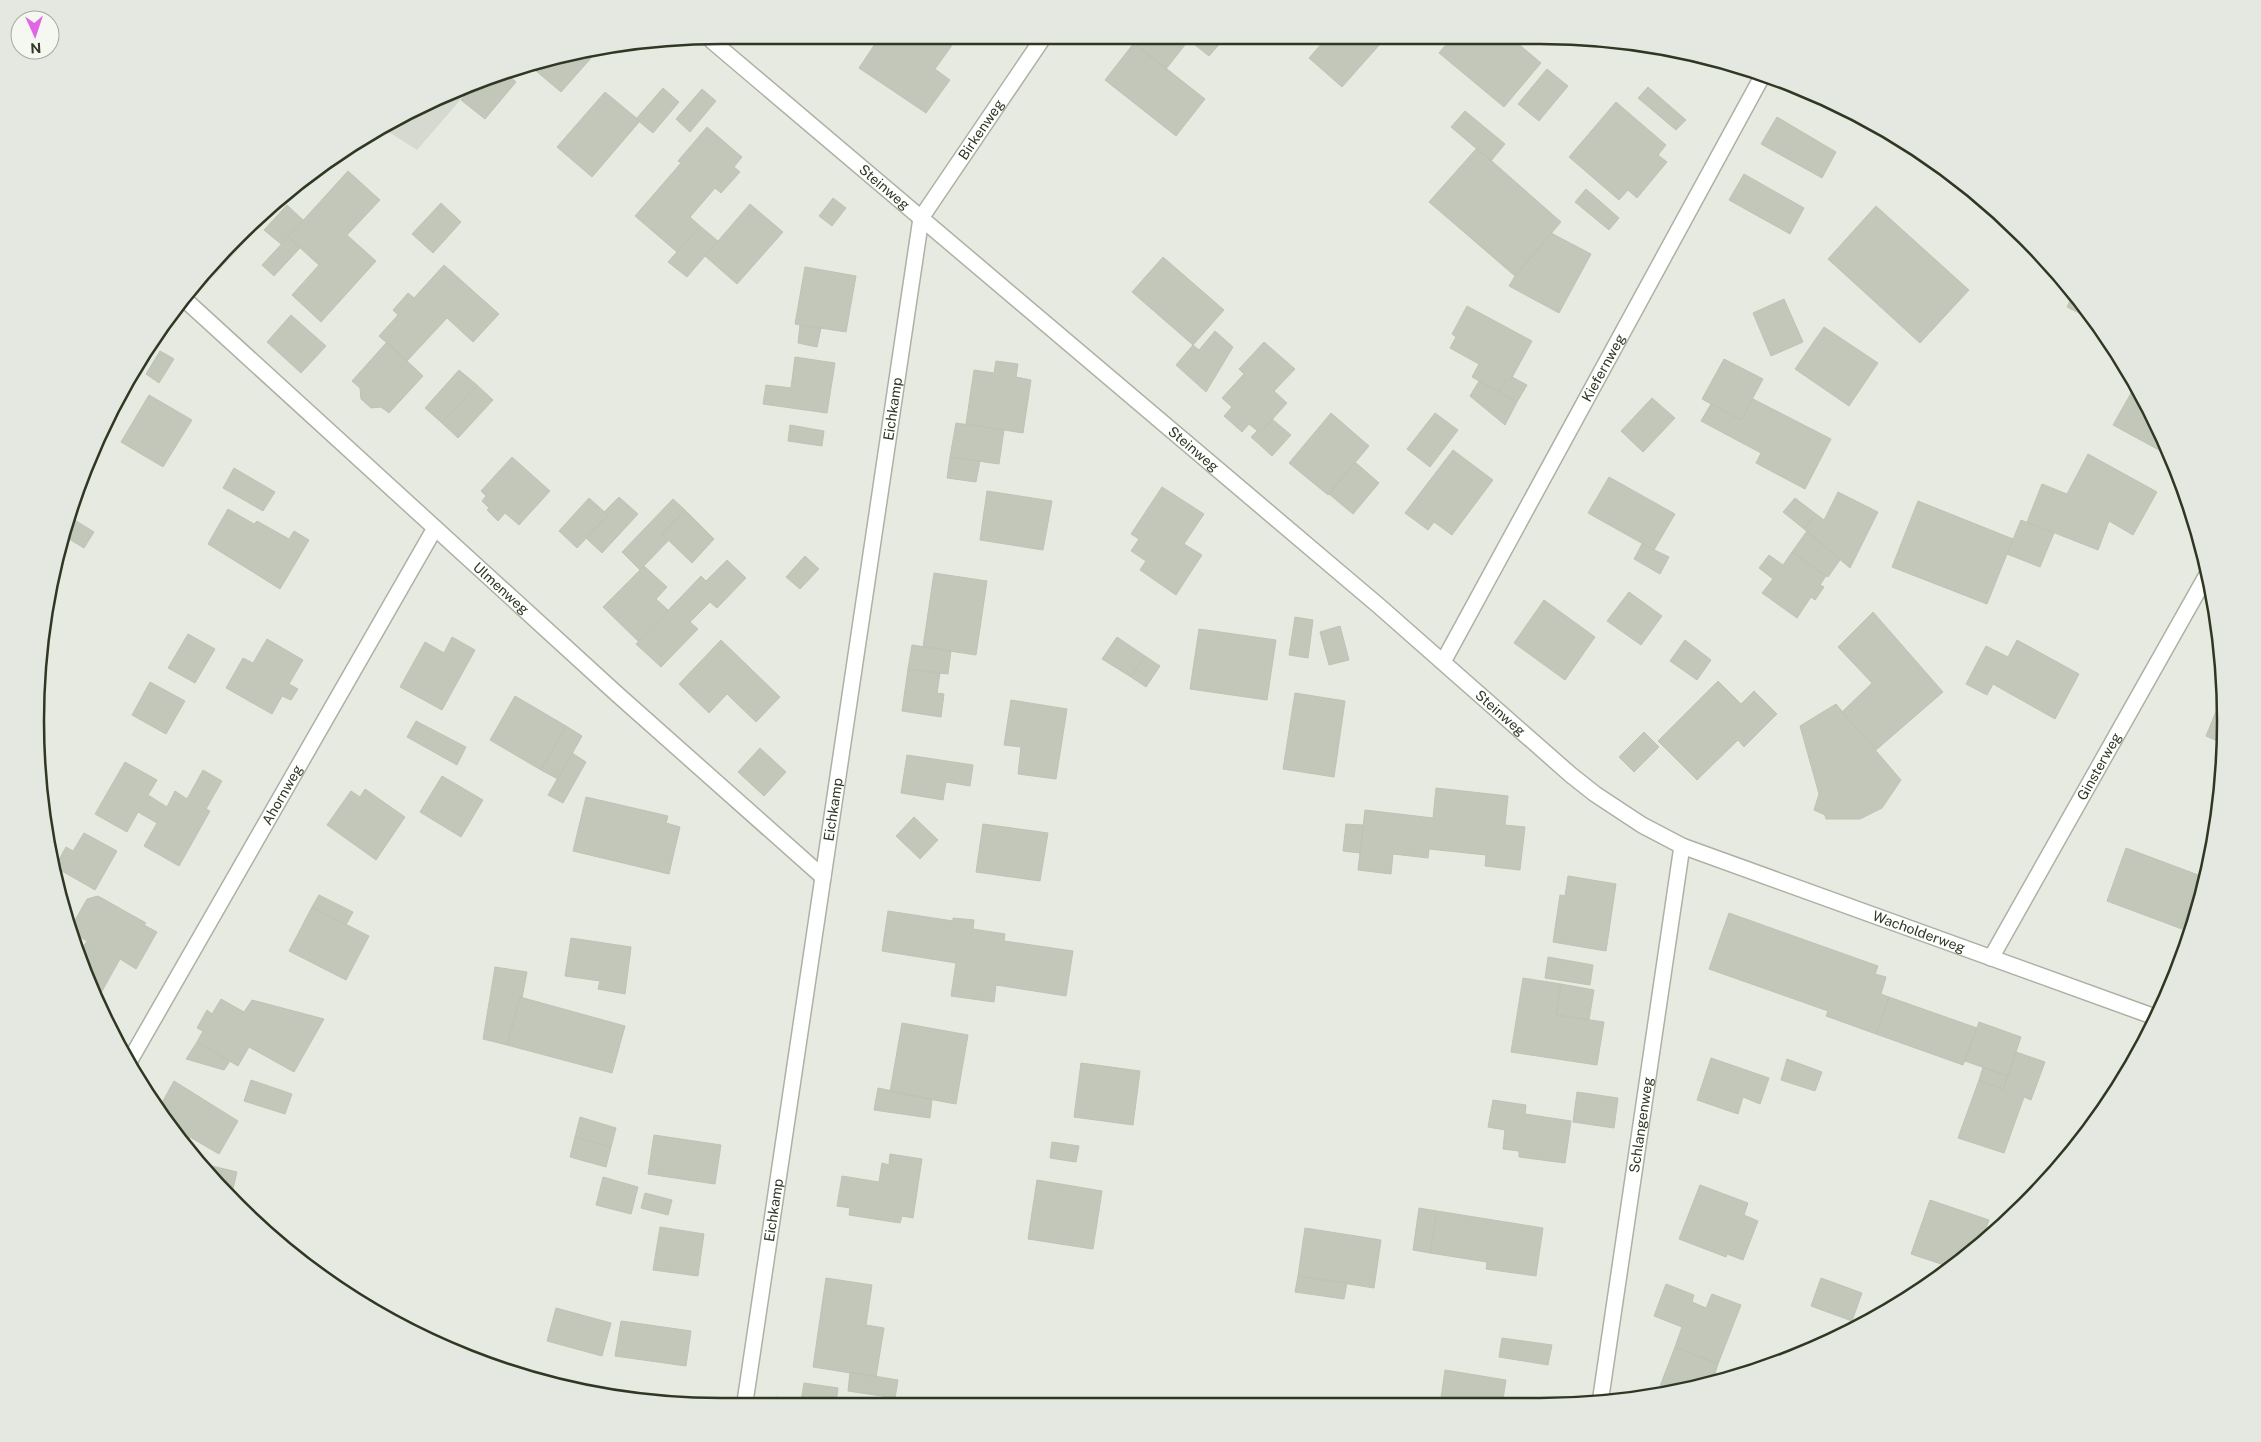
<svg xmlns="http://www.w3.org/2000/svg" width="2261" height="1442" font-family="'Public Sans',sans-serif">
<rect width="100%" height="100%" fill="#e7eae1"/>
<path fill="#d6d9cf" d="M474,84L417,150L384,129Z
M307,176L207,283L200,278L268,205Z"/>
<path fill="#c3c7b9" stroke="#bec3b4" d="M877,41H955L935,69L950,80L926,113L859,68Z
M1131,41H1188L1166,69Z
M1190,41H1222L1209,56Z
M1324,41H1378L1381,43L1342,87L1309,58Z
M1449,41H1515L1541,63L1504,107L1439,53Z
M1134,43L1205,99L1176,136L1105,80Z
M599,49L561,92L529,65Z
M1547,69L1568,86L1539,121L1518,104Z
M503,71L516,82L485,119L461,100L476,84Z
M1648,87L1686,120L1676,130L1638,98Z
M663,88L679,102L653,133L636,119Z
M702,89L716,101L690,132L676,119Z
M605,92L640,121L592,177L557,147Z
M1616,102L1666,145L1658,155L1667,162L1637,198L1628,190L1619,200L1569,157Z
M1465,111L1505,144L1491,161L1451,127Z
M1777,117L1836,152L1822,178L1761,144Z
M707,127L742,157L734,167L740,172L721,193L715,188L690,217L700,226L677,252L635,216L681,163L678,161Z
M1477,148L1561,222L1515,276L1429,202Z
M348,171L380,200L347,235L376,261L321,322L292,295L319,265L288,237Z
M1744,174L1804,208L1790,234L1729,200Z
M1586,189L1619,218L1609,230L1575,202Z
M833,198L846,208L832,226L819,216Z
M441,203L461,222L433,253L412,234Z
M750,204L783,232L737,284L705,256Z
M287,205L303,220L281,244L264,230Z
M1876,206L1969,290L1920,343L1828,259Z
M700,226L718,241L687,277L668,262Z
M1551,233L1591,254L1559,313L1509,286L1515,276Z
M288,237L300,248L274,276L262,265Z
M1163,257L1224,310L1193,345L1132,292Z
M444,265L499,314L473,342L447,318L407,361L379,336L398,315L393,310L401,301L408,293L414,298Z
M805,267L856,276L846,332L795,324Z
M2074,292L2084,303L2095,321L2067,307Z
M1784,299L1803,342L1771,356L1753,313Z
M1467,306L1532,341L1510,381L1506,379L1499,392L1472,377L1479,364L1450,348L1456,337L1452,334Z
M291,315L326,346L301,373L267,342Z
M800,325L821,328L817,347L798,343Z
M1824,327L1878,363L1849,406L1795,369Z
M1215,331L1233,347L1206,392L1176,365L1193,345L1199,350Z
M387,342L423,376L389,413L381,407L371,408L361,399L360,388L352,381Z
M1264,342L1295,369L1274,391L1287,403L1260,433L1249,424L1242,432L1224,416L1232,407L1222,398L1244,374L1239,369Z
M160,351L174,359L159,383L146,374Z
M795,357L835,363L827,413L763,404L766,385L791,388Z
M1724,359L1763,379L1741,420L1702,399Z
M996,361L1018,364L1016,377L1031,380L1023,433L966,424L974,370L994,373Z
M459,370L477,385L442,423L425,408Z
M1512,377L1527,385L1517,402L1499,392L1506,379L1510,381Z
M1479,381L1517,402L1505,425L1470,396Z
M477,385L493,400L458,438L442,423Z
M2135,386L2155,417L2170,456L2113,425Z
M149,395L192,420L163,467L121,442Z
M1652,398L1675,418L1643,452L1621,431Z
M1753,399L1831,439L1805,489L1756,463L1761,453L1701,421L1711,404L1741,420Z
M1331,413L1369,446L1328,495L1289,463Z
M1435,413L1458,430L1430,467L1407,449Z
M1272,419L1291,435L1272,456L1251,437L1258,430L1260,433Z
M956,423L1004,430L999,464L950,457Z
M790,425L824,431L822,446L788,441Z
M1453,450L1493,480L1452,535L1434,522L1428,530L1405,513Z
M2088,454L2157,492L2133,535L2109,521L2098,550L2027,522L2042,484L2067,494Z
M512,457L550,491L519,525L505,513L498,521L487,510L489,508L482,501L486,496L481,491Z
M950,457L980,461L976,482L947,478Z
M1355,462L1379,483L1353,514L1329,494Z
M234,468L275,492L263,511L223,488Z
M1609,477L1675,514L1654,550L1588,513Z
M1162,487L1204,514L1184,544L1202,555L1176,595L1140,570L1146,561L1131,551L1139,539L1131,534Z
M987,491L1052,501L1043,550L980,540Z
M1838,492L1878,512L1850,568L1804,529L1816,514L1824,520Z
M619,497L638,514L602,553L586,538L608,515L604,512Z
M589,498L608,515L577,548L559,531Z
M1795,498L1816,514L1804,529L1783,512Z
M673,499L685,510L662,534L668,541L640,570L622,552Z
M1918,501L2013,539L1987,604L1892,567Z
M228,509L254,524L257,521L289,539L294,531L309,540L280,589L208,544Z
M685,510L714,539L692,563L662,534Z
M68,516L94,532L84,548L64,536Z
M2021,520L2054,533L2040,567L2007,554Z
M1807,531L1840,560L1828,577L1792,552Z
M1642,544L1669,557L1660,574L1634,559Z
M1792,552L1826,576L1820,585L1824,587L1815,600L1811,597L1797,618L1762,593L1773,579L1759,568L1769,555L1783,565Z
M805,556L819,569L800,589L786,577Z
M727,560L746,578L717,608L710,602L690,622L698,629L661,667L636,644L701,576L706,581Z
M644,566L667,587L656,599L668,610L638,641L603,607Z
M934,573L987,581L976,655L923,647Z
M1629,592L1662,616L1641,645L1607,621Z
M1544,600L1595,637L1565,680L1514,643Z
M1873,612L1943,692L1876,750L1842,712L1872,683L1838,647Z
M1295,617L1313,620L1308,658L1289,655Z
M1340,626L1349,660L1329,665L1320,632Z
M1199,629L1276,640L1267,700L1190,689Z
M188,634L215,649L195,683L168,668Z
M452,637L475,650L442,710L400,687L425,642L444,653Z
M1117,637L1145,656L1131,677L1102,659Z
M267,639L303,660L289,684L298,689L291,700L282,696L272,714L226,688L243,658L253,663Z
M721,640L780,697L756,722L727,694L709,713L679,684Z
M1685,640L1711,660L1697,680L1670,661Z
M2017,640L2079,674L2055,719L1993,684L1987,695L1966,684L1986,646L2008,657Z
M912,645L951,651L948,674L908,669Z
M1145,656L1160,666L1146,687L1131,677Z
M908,669L940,673L937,693L944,694L941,717L902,711Z
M1718,681L1741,704L1754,691L1777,714L1744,747L1738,740L1697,780L1658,741Z
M150,682L185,701L166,734L132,715Z
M2224,692L2222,743L2206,736Z
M1295,693L1345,701L1334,777L1283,769Z
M515,696L566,726L541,770L490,740Z
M1011,700L1067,709L1056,779L1018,774L1021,747L1004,745Z
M1836,704L1901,780L1882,808L1860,819H1826L1825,815L1814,810L1819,794L1800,726Z
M416,721L466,747L457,765L407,737Z
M566,726L582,736L558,779L541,770Z
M1644,732L1659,747L1634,772L1619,757Z
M760,748L786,772L764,796L738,772Z
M572,753L586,762L563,803L548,795Z
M907,755L973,765L970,786L946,782L943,800L901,793Z
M125,762L157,780L148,795L167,807L175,791L187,799L203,770L222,781L206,809L210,811L179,866L144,846L157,823L138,812L127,832L95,814Z
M442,776L483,800L461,837L420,812Z
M1436,788L1508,796L1505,825L1525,827L1520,870L1485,866L1486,855L1429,849L1428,858L1393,854L1391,874L1358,870L1365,810L1433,818Z
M365,789L405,817L376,860L327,825L351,791L360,797Z
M586,797L668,816L666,823L680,827L669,874L573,851Z
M914,817L938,840L920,859L896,836Z
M983,824L1048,833L1040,881L976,872Z
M1346,824L1363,825L1360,853L1343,851Z
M84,833L117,851L95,890L55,867L66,847L73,851Z
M2126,848L2201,876L2182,929L2107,901Z
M1568,876L1616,884L1606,951L1553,942L1560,895L1565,896Z
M2197,889L2202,890L2194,923L2185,920Z
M319,895L353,912L346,925L312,907Z
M98,896L146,923L144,925L157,932L136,969L120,959L97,1000L87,984L78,956L87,941L69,931L87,899Z
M312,907L369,936L346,980L289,951Z
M888,911L953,921V918L974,920L973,929L1005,934L1004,941L1073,951L1066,996L996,985L994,1002L951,996L956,963L882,951Z
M1729,913L1878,966L1875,974L1886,977L1881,994L1889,997L1876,1034L1826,1016L1828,1011L1709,969Z
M571,938L631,947L625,994L598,989L600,981L565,976Z
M1548,957L1593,965L1590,985L1545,978Z
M495,967L527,972L522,998L520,997L507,1045L483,1039Z
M1523,978L1561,984L1556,1015L1604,1022L1597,1065L1511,1052Z
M1561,984L1594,990L1589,1020L1556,1015Z
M520,997L625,1026L612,1073L507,1045Z
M1889,997L1977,1028L1963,1065L1876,1034Z
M221,999L244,1012L252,1000L324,1019L294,1072L249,1047L238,1066L197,1042L203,1031L197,1028L207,1010L212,1014Z
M1979,1022L2021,1037L2008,1076L1965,1061Z
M902,1023L968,1035L956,1104L890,1092Z
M197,1042L230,1061L224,1070L186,1059Z
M2016,1052L2045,1062L2031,1100L2024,1097L2004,1153L1958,1138L1979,1080L2003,1089Z
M1711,1058L1769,1078L1760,1104L1743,1097L1738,1114L1697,1100Z
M1787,1059L1822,1072L1815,1091L1781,1080Z
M1081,1063L1140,1071L1133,1125L1074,1117Z
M1983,1067L2008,1076L2003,1089L1979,1080Z
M251,1080L292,1094L285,1114L244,1101Z
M174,1081L238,1121L219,1154L190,1137L188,1141L182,1138L158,1110Z
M878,1088L932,1099L930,1118L874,1110Z
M1577,1092L1618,1098L1614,1128L1573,1122Z
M1493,1100L1526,1105L1525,1114L1571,1121L1565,1163L1519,1157V1151L1503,1149L1505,1130L1488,1127Z
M580,1117L616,1128L611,1147L575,1137Z
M654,1135L721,1145L715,1184L648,1174Z
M575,1137L611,1147L606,1167L570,1157Z
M1052,1142L1079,1146L1076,1162L1050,1158Z
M890,1154L922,1159L913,1218L902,1216L900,1223L849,1215L850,1208L837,1206L842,1176L879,1182L882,1163L889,1165Z
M208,1165L237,1172L232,1193L208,1167Z
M603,1177L638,1187L631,1214L596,1205Z
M1037,1180L1102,1191L1093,1249L1028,1239Z
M1700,1185L1748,1203L1744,1215L1758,1221L1743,1260L1727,1254L1726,1257L1679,1239Z
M645,1193L672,1200L668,1215L641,1208Z
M1930,1200L1989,1220L1980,1244L1953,1268L1911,1254Z
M1419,1208L1437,1211L1430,1253L1413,1250Z
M1437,1211L1543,1228L1536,1276L1486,1269L1487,1262L1430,1253Z
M660,1227L704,1234L698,1276L653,1270Z
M1305,1228L1381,1240L1374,1288L1298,1276Z
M1298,1276L1347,1283L1344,1299L1295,1292Z
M826,1278L872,1285L866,1325L884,1328L876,1377L813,1367Z
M1821,1278L1862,1293L1852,1321L1811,1306Z
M1666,1284L1694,1295L1692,1302L1706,1308L1712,1294L1741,1305L1718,1364L1675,1347L1682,1327L1654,1316Z
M556,1308L611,1323L602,1356L547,1341Z
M621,1321L691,1331L686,1366L615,1356Z
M1502,1338L1552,1345L1548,1365L1499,1357Z
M1675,1347L1718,1364L1711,1385L1657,1394Z
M1445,1370L1506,1380L1502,1405H1440Z
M850,1372L898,1380L895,1398L848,1391Z
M804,1383L838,1388L836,1402L801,1401Z
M776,1397L801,1401L810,1402H775Z"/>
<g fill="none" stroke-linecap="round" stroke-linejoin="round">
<g stroke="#acb1a4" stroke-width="18">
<g id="street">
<path id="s1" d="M712,41L1379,606L1571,775L1595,794L1642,825L1682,846L2155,1017"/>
<path id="s2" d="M182,297L617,694L823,877"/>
<path id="s3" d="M1443,662L1764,73"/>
<path id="s4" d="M1991,958L2208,573"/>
<path id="s5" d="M129,1062L435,528"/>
<path id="s6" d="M745,1402L921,218L1041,41"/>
<path id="s7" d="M1600,1403L1682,846"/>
</g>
</g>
<use href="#street" stroke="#fff" stroke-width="15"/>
</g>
<g text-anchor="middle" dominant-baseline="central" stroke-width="4" stroke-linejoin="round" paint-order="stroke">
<g font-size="14" fill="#2e3823" stroke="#f5f7f1">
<text stroke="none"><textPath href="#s6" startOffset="1304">Birkenweg</textPath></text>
<text stroke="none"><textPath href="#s1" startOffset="226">Steinweg</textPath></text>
<text stroke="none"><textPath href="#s3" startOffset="335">Kiefernweg</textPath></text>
<text stroke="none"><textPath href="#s6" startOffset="1004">Eichkamp</textPath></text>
<text stroke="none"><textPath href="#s1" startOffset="631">Steinweg</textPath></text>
<text stroke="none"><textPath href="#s2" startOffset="432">Ulmenweg</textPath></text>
<text stroke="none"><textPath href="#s1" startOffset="1036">Steinweg</textPath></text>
<text stroke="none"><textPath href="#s4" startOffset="220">Ginsterweg</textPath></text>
<text stroke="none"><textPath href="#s5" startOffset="308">Ahornweg</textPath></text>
<text stroke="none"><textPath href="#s6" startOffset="599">Eichkamp</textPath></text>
<text stroke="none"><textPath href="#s1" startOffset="1514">Wacholderweg</textPath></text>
<text stroke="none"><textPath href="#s7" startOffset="281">Schlangenweg</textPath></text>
<text stroke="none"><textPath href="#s6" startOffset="194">Eichkamp</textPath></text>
</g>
</g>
<path d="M0 0H2261V1442H0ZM721 44H1540A677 677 0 0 1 2217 721V721A677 677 0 0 1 1540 1398H721A677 677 0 0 1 44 721V721A677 677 0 0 1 721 44Z" fill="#e5e8e1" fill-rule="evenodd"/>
<path fill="none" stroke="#2e3823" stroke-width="2.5" d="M721 44H1540A677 677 0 0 1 2217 721V721A677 677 0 0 1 1540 1398H721A677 677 0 0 1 44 721V721A677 677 0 0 1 721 44Z"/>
<g transform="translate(35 35) rotate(177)"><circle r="24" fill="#f5f7f1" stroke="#a5ab9f"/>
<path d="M0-4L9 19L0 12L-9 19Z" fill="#e165e4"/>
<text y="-8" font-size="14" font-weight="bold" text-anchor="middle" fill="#2e3823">N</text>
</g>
</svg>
